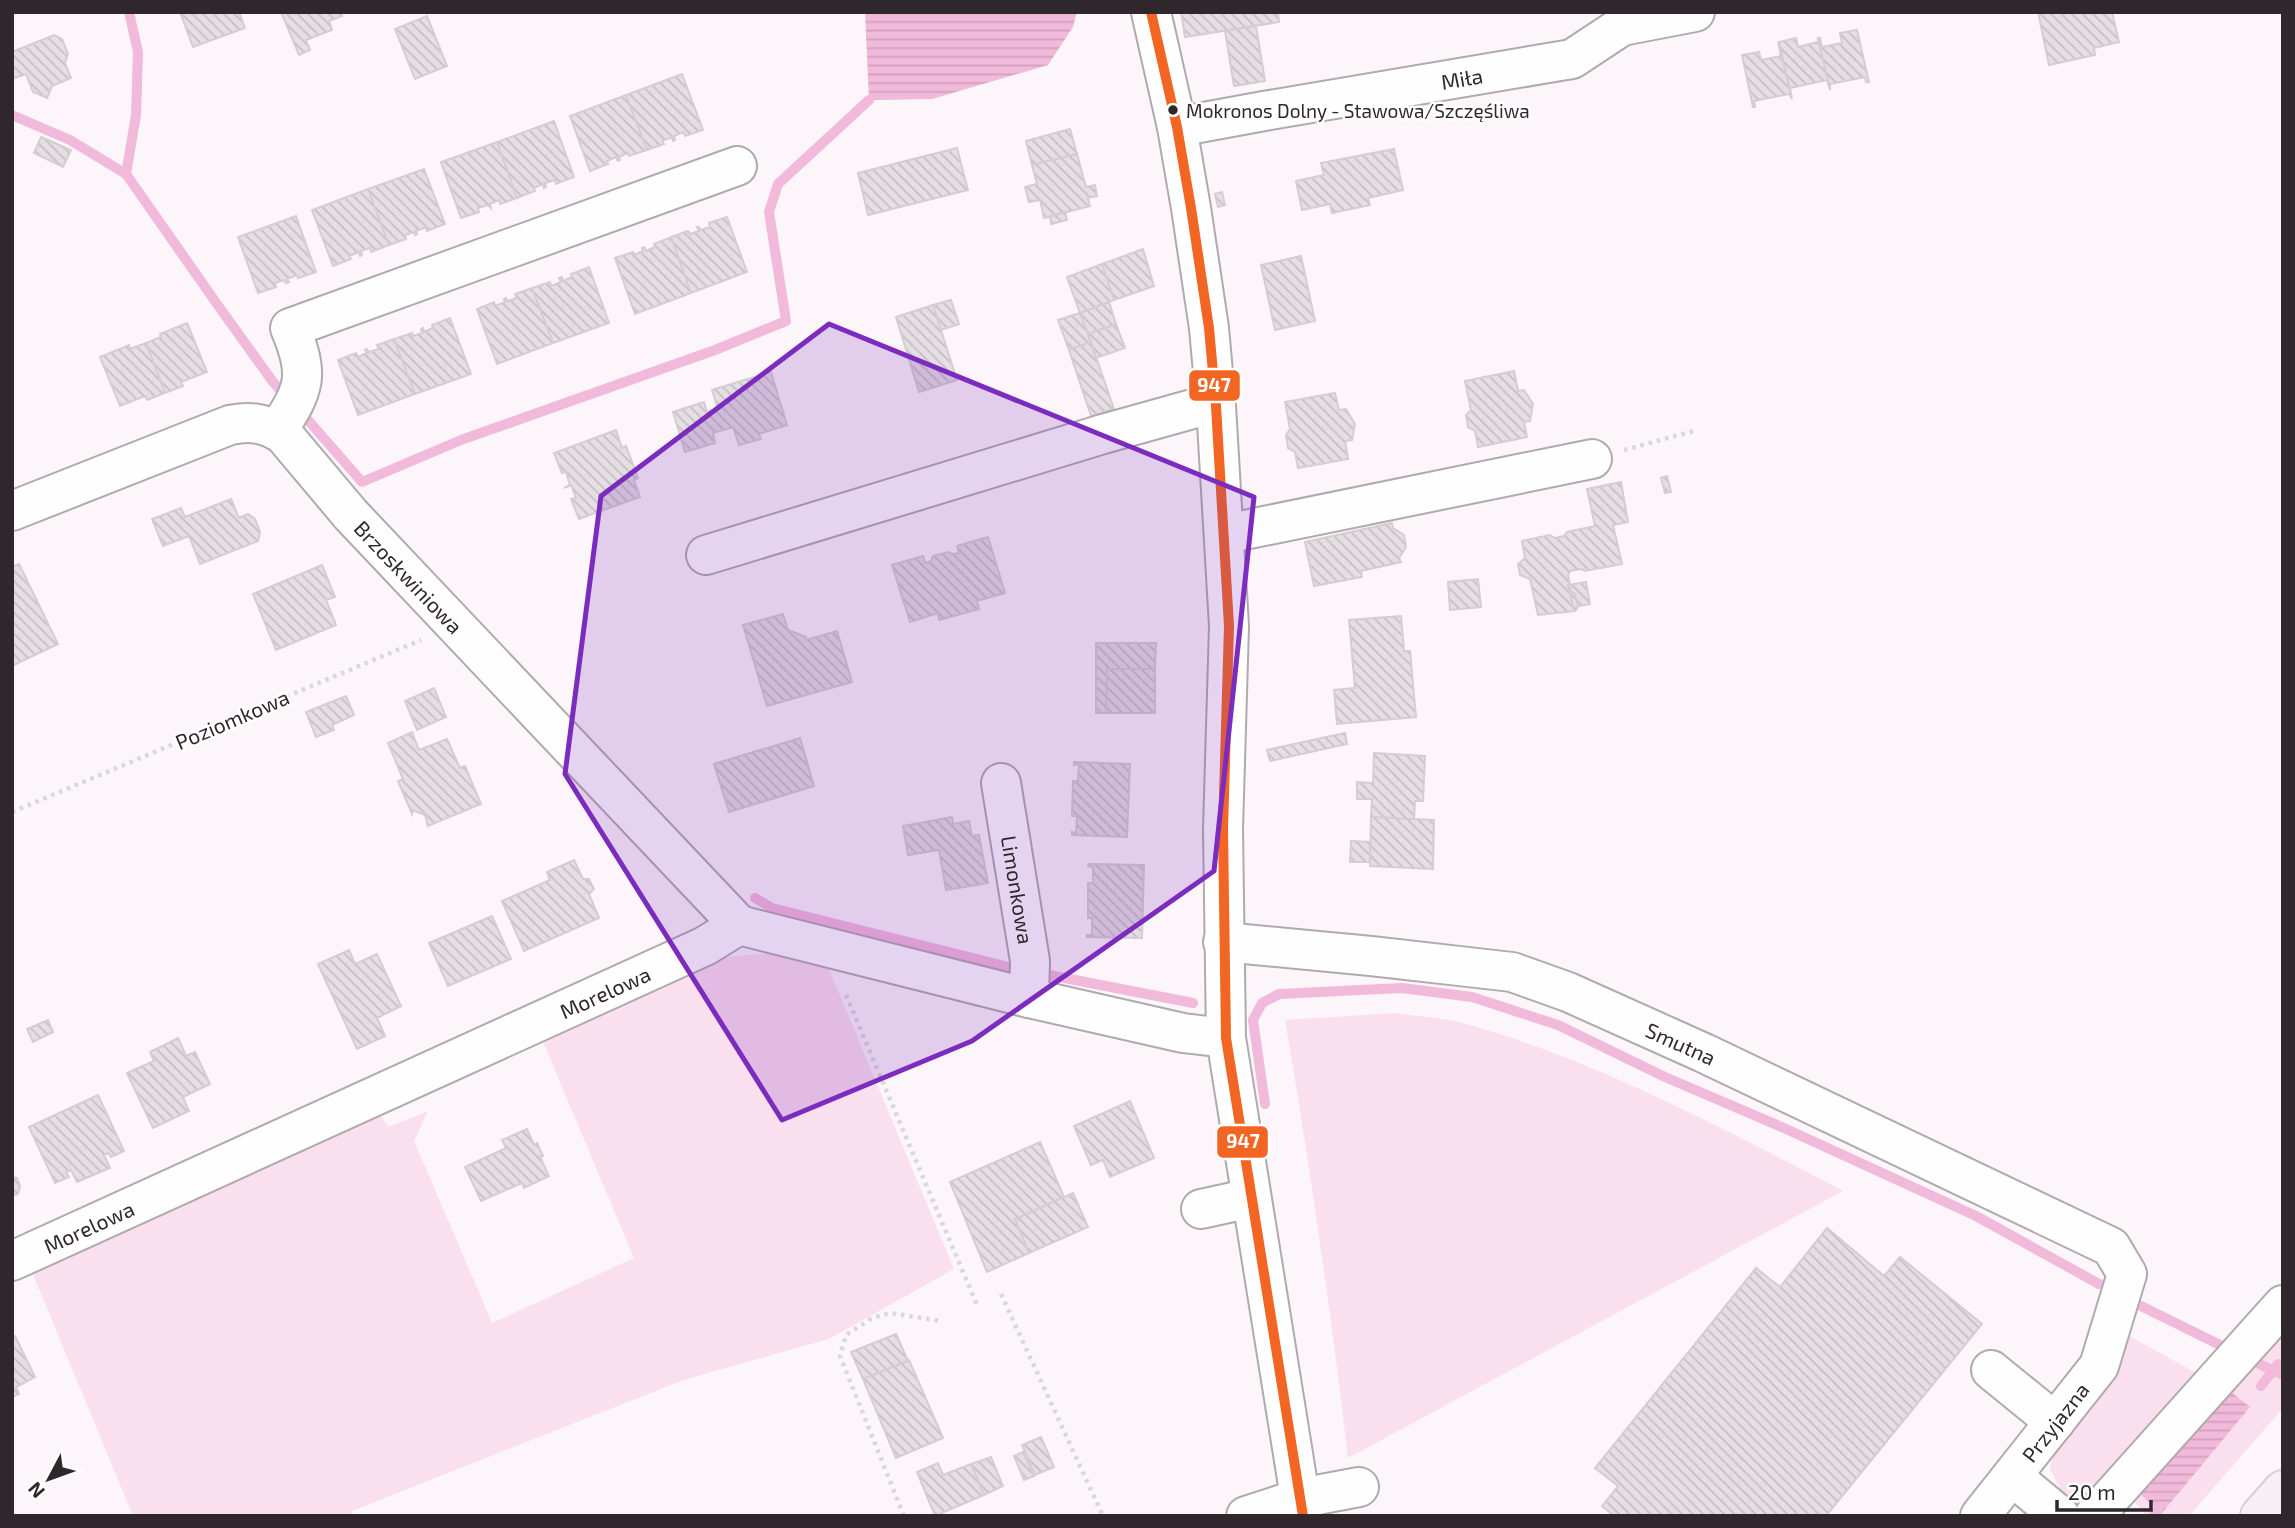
<svg xmlns="http://www.w3.org/2000/svg" width="2295" height="1528" font-family="'Exo 2',sans-serif">
<defs>
<pattern id="water-rules" width="6" height="5" patternUnits="userSpaceOnUse" patternTransform="scale(1.75)"><rect width="6" height="5" fill="#f2bada"/><path d="M0 2.5h6" fill="none" stroke="#d0a0bb"/></pattern>
<pattern id="building-back-hatch" width="6" height="6" patternUnits="userSpaceOnUse" patternTransform="scale(1.75)"><rect width="6" height="6" fill="#e5dee2"/><path d="M-1 5l2 2M0 0l6 6M5-1l2 2" fill="none" stroke="#c5bec2"/></pattern>
</defs>
<rect width="100%" height="100%" fill="#fcf5f9"/>
<path fill="#fadfee" d="M783,952L826,962L954,1269L829,1339L686,1379L352,1511L353,1516H133L32,1272L378,1113L389,1127L428,1111L414,1141L492,1323L634,1258L541,1037L715,958Z
M1397,1013C1421,1017 1447,1018 1470,1025C1599,1062 1725,1129 1843,1191L1348,1458C1331,1312 1310,1166 1285,1020Z
M2283,1324V1408L2189,1516H2146L2130,1496Z
M2124,1333L2198,1374L2087,1502L2062,1492L2050,1469L2054,1452Z"/>
<path fill="url(#water-rules)" d="M865,12H1077L1073,27L1048,65L932,99L869,100Z
M2230,1391L2250,1407L2162,1513L2139,1493Z"/>
<g fill="none" stroke-linecap="round" stroke-linejoin="round">
<path stroke="#f2bada" stroke-width="10" d="M12,115L70,140L126,174L217,304L273,382L288,398
M126,174L136,115L138,52L129,12
M300,411L362,482L461,440L715,350L786,321L769,212L778,184L869,100
M755,898L772,908L1020,970
M1039,973L1193,1003
M1265,1104L1253,1020L1262,1003L1279,994L1402,988L1472,997L1558,1025L1665,1077L1784,1128L1976,1216L2099,1284
M2141,1306L2222,1346
M2257,1363L2283,1375
M2261,1386L2278,1364
M2154,1516L2158,1509"/>
</g>
<path fill="url(#building-back-hatch)" stroke="#d4cdd1" stroke-width="2" d="M180,12H239L245,28L193,47Z
M281,12H340L342,16L329,21L332,30L306,40L310,50L299,55Z
M1181,12H1278L1279,22L1185,37Z
M2038,12H2112L2119,42L2094,48L2095,55L2049,65Z
M427,16L447,66L415,79L395,29Z
M1256,26L1265,81L1234,86L1225,31Z
M1857,30L1869,82H1866L1865,77L1830,84V90L1818,38H1820L1822,47L1842,43L1840,33Z
M54,35L62,39L68,54L65,63L71,78L52,86L47,98L33,92L26,74L12,79V52Z
M1796,38L1798,47L1818,42V38L1830,90L1827,80L1790,88L1792,99L1779,42Z
M1778,42L1792,99L1789,94L1754,101L1755,107H1753L1742,55L1759,52L1761,60L1781,56Z
M682,74L703,130L685,136L684,132L674,136L675,140L673,141L672,137L662,141L664,144L647,150L626,95Z
M626,95L647,150L629,156L628,153L619,157L620,160L618,161L616,157L607,161L608,164L590,171L570,116Z
M554,121L574,177L556,184L555,180L545,183L546,187L544,188L543,184L534,188L535,191L517,198L497,142Z
M1070,129L1077,154L1032,165L1026,141Z
M41,137L71,150L63,167L34,153Z
M497,142L517,198L500,204L499,200L490,204L491,208L488,205L478,208L479,212L461,218L441,162Z
M957,148L968,190L868,215L858,173Z
M1394,149L1403,190L1368,198L1370,205L1332,213L1330,204L1302,210L1296,181L1324,175L1321,163Z
M1077,154L1086,187L1095,185L1097,196L1088,198L1090,206L1044,218L1040,200L1029,202L1025,187L1037,184L1032,165Z
M424,169L445,224L427,231L426,227L416,231L417,234L415,235L414,232L405,235L406,239L389,245L368,189Z
M368,189L389,245L371,252L370,248L361,251L362,255L360,256L359,252L349,256L351,259L333,266L312,210Z
M1222,192L1225,205L1218,207L1215,194Z
M1065,212L1067,220L1051,224L1050,216Z
M296,216L316,272L298,278L297,275L287,279L289,282L286,283L284,280L275,283L276,287L258,293L238,237Z
M727,217L747,272L691,293L671,237L688,231L690,234L699,231L697,227H699L701,230L710,227L709,223Z
M671,237L691,293L635,314L615,258L633,252L634,255L643,251L642,248L644,247L646,251L655,247L654,244Z
M1143,249L1154,286L1114,300L1102,264Z
M1301,256L1315,321L1275,330L1261,265Z
M1102,264L1114,300L1080,313L1067,277Z
M589,267L609,323L553,343L532,288L550,282L551,286L561,282L559,278L562,277L563,281L572,277L571,274Z
M532,288L553,343L497,364L477,309L494,302L495,306L505,302L504,299L506,298L507,301L517,298L515,294Z
M951,300L959,324L941,330L933,305Z
M1109,302L1116,324L1088,334L1080,313Z
M933,305L957,380L919,392L896,317Z
M1080,313L1091,342L1069,350L1058,320Z
M450,318L471,374L415,394L394,339L412,333L413,336L422,333L421,329L423,328L424,332L433,328L432,325Z
M187,323L207,372L181,382L183,386L165,393L146,343L161,337L160,334Z
M1116,324L1125,348L1096,358L1088,334Z
M394,339L415,394L358,415L338,360L356,353L358,357L367,353L365,350L367,349L369,352L379,349L377,345Z
M1091,342L1114,409L1091,416L1069,350Z
M146,343L165,393L147,400L145,396L120,406L100,357L129,345L130,349Z
M1514,371L1518,391L1524,390L1533,404L1530,421L1524,422L1527,437L1478,447L1475,431L1468,427L1466,415L1471,410L1465,381Z
M771,372L787,425L759,434L761,439L739,445L733,427L713,433L715,443L685,452L673,412L704,402L707,412L718,409L712,390Z
M1335,393L1339,410L1346,409L1355,424L1352,440L1345,441L1348,459L1298,468L1295,452L1288,448L1286,435L1290,429L1285,402Z
M616,430L622,448L626,446L638,478L634,480L640,497L579,519L571,499L576,498L571,485L564,488L570,485L566,472L562,473L554,453Z
M1667,476L1671,492L1665,493L1661,478Z
M1621,482L1628,522L1613,525L1622,564L1585,571L1581,569L1570,571L1568,575L1571,592L1575,594L1578,607L1575,611L1538,615L1530,579L1520,575L1518,564L1525,558L1522,541L1550,535L1555,538L1564,536L1567,532L1595,526L1587,489Z
M231,499L239,518L248,514L255,519L260,532L258,541L200,564L189,536L163,546L152,519L181,508L185,517Z
M1392,523L1393,528L1404,535L1406,547L1399,558L1401,562L1361,571L1362,577L1314,586L1305,542Z
M988,537L1005,593L977,601L979,609L939,620L938,613L910,622L892,565L923,556L925,563L931,561L933,556L948,552L953,554L959,553L957,546Z
M19,564L58,644L12,666V567Z
M322,565L335,597L326,600L336,625L276,650L253,594Z
M1478,579L1481,607L1450,610L1448,582Z
M1586,582L1590,604L1573,607L1568,585Z
M783,614L788,630L806,637V640L837,631L852,682L767,706L743,625Z
M1401,616L1404,651H1410L1416,717L1337,724L1334,690L1355,688L1349,620Z
M1096,643H1156L1155,669H1107L1106,713H1096Z
M1107,669H1155V713H1106Z
M434,688L446,717L417,730L405,701Z
M346,696L354,715L332,725L334,730L316,737L306,712Z
M412,732L419,750L447,739L460,768L465,766L481,804L428,826L425,815L413,810L412,814L398,781L403,779L388,743Z
M1345,733L1347,744L1270,761L1267,750Z
M800,738L814,786L729,812L714,764Z
M1374,753L1425,756L1423,801H1415L1414,819L1371,817L1372,799H1357V782L1373,783Z
M1074,762L1130,764L1127,837L1072,835V832L1076,833L1077,816H1072L1073,781H1078L1079,764L1074,765Z
M952,817L953,824L969,821L972,836L979,835L988,883L946,890L939,850L908,855L903,826Z
M1371,817L1434,820L1433,869L1370,866Z
M1351,841L1370,842V862H1350Z
M574,860L583,879H589L594,889L589,894L599,918L524,951L502,901L550,880L547,872Z
M1089,864L1144,865L1142,938L1087,937V935H1092V918H1088V883H1093V867L1088,866Z
M492,916L511,959L448,986L429,943Z
M349,950L355,964L377,954L401,1006L377,1018L385,1036L357,1049L318,964Z
M48,1020L53,1032L33,1042L27,1029Z
M178,1038L186,1056L195,1052L210,1084L183,1097L189,1111L153,1128L127,1073L154,1061L150,1052Z
M98,1095L124,1151L111,1157L108,1153L104,1155L110,1168L93,1175L77,1182L71,1170L66,1172L69,1177L55,1183L29,1127Z
M1130,1101L1154,1158L1110,1177L1103,1160L1091,1165L1074,1126Z
M527,1129L534,1145L537,1143L543,1156L540,1157L549,1176L524,1188L522,1183L481,1201L465,1167L506,1148L502,1140Z
M1040,1142L1064,1197L1015,1219L1029,1253L987,1272L950,1182Z
M12,1177L17,1178L20,1186L18,1194L12,1196Z
M1073,1193L1088,1227L1029,1253L1015,1219Z
M1827,1228L1884,1276L1900,1257L1982,1324L1826,1516H1614L1602,1506L1618,1486L1595,1468L1756,1268L1780,1287Z
M896,1334L908,1361L863,1379L851,1352Z
M15,1336L35,1377L16,1387L19,1394L12,1397V1337Z
M909,1360L943,1438L896,1458L863,1379Z
M1041,1437L1054,1467L1035,1475L1022,1445Z
M1023,1452L1034,1476L1024,1480L1014,1456Z
M991,1457L1003,1486L984,1495L971,1464Z
M938,1463L943,1475L971,1464L984,1495L935,1516L917,1472Z"/>
<g fill="none" stroke-linecap="round" stroke-linejoin="round">
<g stroke="#b0aaad" stroke-width="42">
<g id="minor">
<path d="M1151,12L1177,127L1191,208L1209,328L1216,406L1229,626L1223,829L1226,1038L1303,1516"/>
<path id="s1" d="M1177,127L1264,111L1572,59L1622,26L1695,12"/>
<path d="M277,431C305,389 310,375 290,328L737,166"/>
<path id="s2" d="M12,511L230,425C251,421 263,423 282,433L351,515L739,925"/>
<path d="M1225,534L1592,459"/>
<path d="M706,555L1103,434L1196,408L1216,406"/>
<path id="s3" d="M1001,783L1030,961L1029,998"/>
<path id="s4" d="M1223,942L1371,956L1512,972L1568,992L1704,1053L2111,1247L2127,1274L2099,1366L1980,1516"/>
<path d="M1201,1209L1251,1198"/>
<path id="s5" d="M12,1261L705,946L739,925L1029,998L1183,1033L1226,1038"/>
<path d="M1991,1370L2055,1422"/>
<path d="M2013,1477L2060,1516"/>
<path d="M1246,1516L1301,1498L1359,1487"/>
<path d="M2094,1516L2283,1305"/>
</g>
</g>
<g stroke="#d5d0d2" stroke-width="42">
<path id="highway" d="M2260,1516L2283,1490"/>
</g>
<path stroke="#dad7d9" stroke-width="4.5" stroke-dasharray="3.5 5" stroke-linecap="butt" d="M1624,450L1694,431
M12,812L421,640
M846,995L977,1305
M1001,1294L1103,1516
M904,1516L840,1356L846,1335L872,1318L890,1313L941,1321"/>
<use href="#minor" stroke="#fffefe" stroke-width="38"/>
<use href="#highway" stroke="#f7eff4" stroke-width="38"/>
<g stroke="#fff" stroke-width="16">
<path id="bus-1" d="M1151,12L1177,127L1191,208L1209,328L1216,406L1229,626L1223,829L1226,1038L1303,1516"/>
</g>
<use href="#bus-1" stroke="#f26522" stroke-width="10"/>
</g>
<path fill="#7b2cbf" fill-opacity="0.2" stroke="#7b2cbf" stroke-width="5" stroke-linejoin="round" d="M829,324L1254,497L1214,871L972,1041L782,1120L565,774L601,496Z"/>
<circle fill="#2f272c" stroke="#fff" stroke-width="2.5" cx="1173" cy="110" r="6"/>
<g text-anchor="middle" dominant-baseline="central" stroke-width="5" stroke-linejoin="round" paint-order="stroke">
<g font-size="19" fill="#2f272c" stroke="#fff" text-anchor="start">
<text x="1186" y="110">Mokronos Dolny - Stawowa/Szczęśliwa</text>
</g>
<g font-size="21" fill="#2f272c" stroke="#fff">
<text stroke="none"><textPath href="#s1" startOffset="289">Miła</textPath></text>
<text stroke="none"><textPath href="#s2" startOffset="480">Brzoskwiniowa</textPath></text>
<text transform="translate(232 719) rotate(-23)">Poziomkowa</text>
<text stroke="none"><textPath href="#s3" startOffset="108">Limonkowa</textPath></text>
<text stroke="none"><textPath href="#s5" startOffset="651">Morelowa</textPath></text>
<text stroke="none"><textPath href="#s4" startOffset="474">Smutna</textPath></text>
<text stroke="none"><textPath href="#s5" startOffset="84">Morelowa</textPath></text>
<text transform="translate(2055 1422) rotate(-52)">Przyjazna</text>
</g>
</g>
<g stroke="#fff" stroke-width="2.5">
<rect x="1188" y="369" width="53" height="33" rx="7" fill="#f26522"/>
<rect x="1216" y="1125" width="53" height="34" rx="7" fill="#f26522"/>
</g>
<g font-size="19" text-anchor="middle" font-weight="bold" fill="#fff">
<text x="1214" y="392">947</text>
<text x="1243" y="1148">947</text>
</g>
<rect width="2295" height="1528" fill="none" stroke="#2f272c" stroke-width="28"/>
<g transform="translate(49 1479) rotate(229)" stroke="#ffffff" stroke-width="5" paint-order="stroke">
<path d="M0-5L12 26L0 18L-12 26Z" fill="#2f272c"/>
<text y="-10" font-size="19" font-weight="bold" text-anchor="middle" fill="#2f272c">N</text>
</g>
<path d="M2057 1500v10h94v-10" fill="none" stroke="#2f272c" stroke-width="3.5"/>
<text x="2068" y="1500" font-size="21" fill="#2f272c" stroke="#ffffff" stroke-width="5" paint-order="stroke">20 m</text>
</svg>
